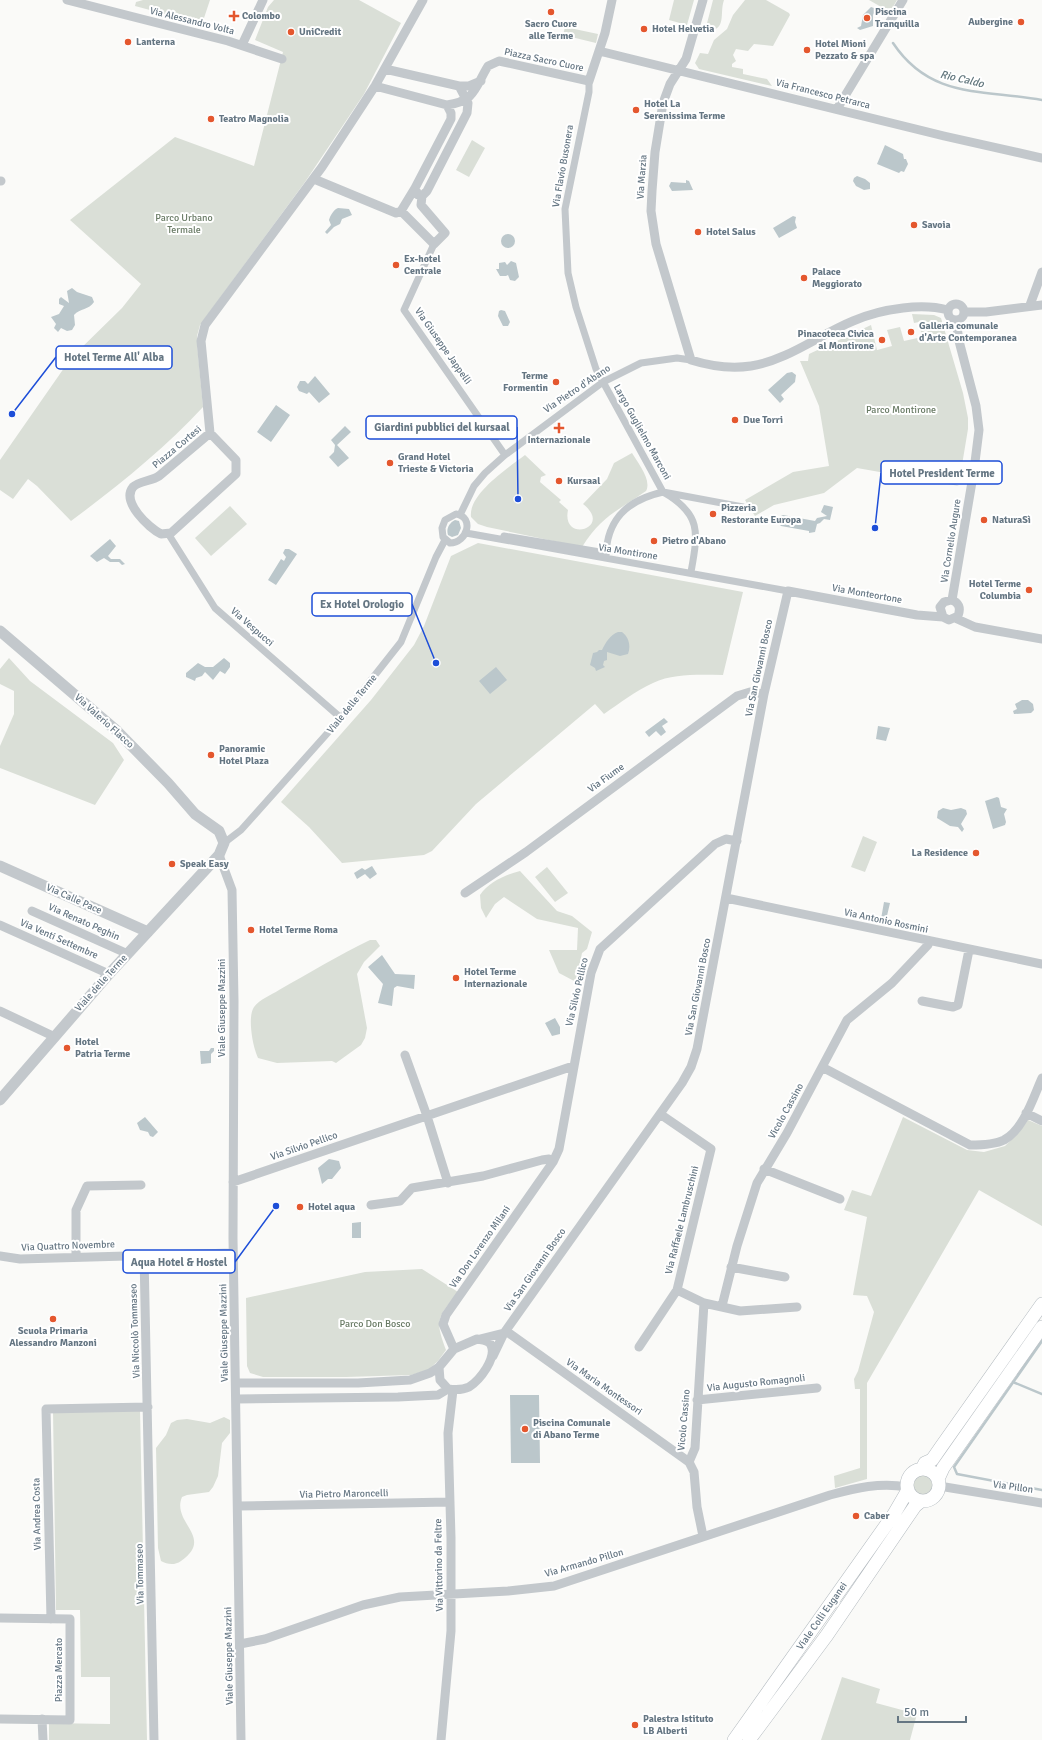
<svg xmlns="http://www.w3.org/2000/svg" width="1042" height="1740" font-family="Signika,sans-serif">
<rect width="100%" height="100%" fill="#fafaf8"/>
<path fill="#dadfd7" d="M143,0H210L202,24L135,6L136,2Z
M274,0H359L401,23L364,94L305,182L200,325L197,336V344L203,407C163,450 118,486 71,521L37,486L28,479L13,499L0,490V460L71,358L122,308L141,284L70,220L175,137L254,166L283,52L255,40L268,7Z
M674,0H694L687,25L669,20Z
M713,0H724C719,14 728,31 705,31Z
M745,0H766L789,13L790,15L773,46L754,44L748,51L736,49L733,55L736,61L732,64V67L743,69V74L767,79L772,86L699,69L695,63L700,53L708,54L714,40L727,29L733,15Z
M869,0H897L890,12Z
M565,27L598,34L596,43L563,35Z
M472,140L485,148L469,177L456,170Z
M912,314L934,315L941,318L963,393L968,418V429L960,477L956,478L954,481L955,484L959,486L857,468L824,493L774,505L755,516L745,500L793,472L829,466L819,406L800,361H808L809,354L871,325L877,350L892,346L887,330L900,327L904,341L922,337L919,322L914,323Z
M632,453C638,463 652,480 646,491C618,511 602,515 582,547L487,527L478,524L471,517C468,494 508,468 525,455L546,475L541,477L540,482L561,500L559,502L568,510C561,544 614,528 583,504L607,479L614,463Z
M230,506L247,524L211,556L195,538Z
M478,543L743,592L723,675C699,675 675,673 653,683C635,691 620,703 604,714L595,704L476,804L432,851L424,855L342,863L309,827L281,802L371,700L414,645L424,626L451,556Z
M9,658L30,681L113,743L124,760L95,805L0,768V746L14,714V691L0,684V669Z
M863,836L877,842L865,872L851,867Z
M547,867L568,893L555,902L535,877Z
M520,871L557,911L572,916L592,932L587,949L582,953L576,982L559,973L549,950H577L578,928L537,919L504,897L495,904L486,918L481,908L480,895C489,882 505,875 520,871Z
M370,940H376L380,946L364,962L357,974L367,1028L365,1038L361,1045L336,1063L332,1061L277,1063L258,1058C253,1048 247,1017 254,1007C259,1000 271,995 279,990C309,973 339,955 370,940Z
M903,1117L967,1150L984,1152L1005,1146L1019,1132L1028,1120L1042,1126V1226L979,1190L867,1383V1479L835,1488L834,1476L860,1468V1389H855L854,1379L858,1371L874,1312L867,1296L853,1295L867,1217L844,1210L852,1190L871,1196Z
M422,1269L458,1292C438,1318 434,1318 446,1350L438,1361L428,1370L411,1375L346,1377H263L250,1373L247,1366L246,1298L365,1272Z
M140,1410L147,1740H49V1723L110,1724V1677H81L80,1610H56L53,1411Z
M224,1417L230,1420V1433L222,1443L218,1476L213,1487L209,1492L187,1495L182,1497C171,1523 215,1537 181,1561C174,1566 167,1564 161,1561L158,1548L156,1448L166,1435L171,1423L177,1420L187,1419L210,1423Z
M913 1485a10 10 0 1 1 20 0a10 10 0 1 1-20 0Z
M842,1677L880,1689L876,1703L917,1714L910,1740H821Z"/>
<path fill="#bbc7cb" d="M871,7L874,8V13L873,15V26L860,30L857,28L861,26L863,15Z
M885,145L903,154L904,159H906L908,164L904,172L901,171L899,173L877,164Z
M857,176L865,179L870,183V189L864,190L856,186L853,181L854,178Z
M686,180L689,181L693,190L672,191L669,186L671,182L686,183Z
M338,208L349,209L352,215L342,219L340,224L334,227L327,234L325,232L331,225L329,220C330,216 334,209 338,208Z
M793,216L796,217L795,222L797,228L779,238L773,228Z
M501 241a7 7 0 1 1 14 0a7 7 0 1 1-14 0Z
M511,261L516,263L519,277L515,281L510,280L508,275L506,276H500L496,269H499V263L505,262L507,265Z
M72,288L77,292L92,297L94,302C89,310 80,308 74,315L75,325L72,330L67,331L61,328L58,332L54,328L56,324L51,317L59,314L64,306L59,304V299L61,297L69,303L67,291Z
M501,310L505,311L510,322L508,326H503L498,316L499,311Z
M792,372L796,375L795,382L781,395L784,399L780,403L768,390L787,373Z
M315,376L330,394L319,403L309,392L307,394L299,391L297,387L300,381H305L308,384Z
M276,405L290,415L271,442L257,432Z
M345,426L351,432L337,445L349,458L338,467L329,457L334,452L335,445L331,440Z
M824,505L833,507L830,520L824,519L820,523L817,524L815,532L809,533V531L781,526L779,524L781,516L783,515L815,521L817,518L827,516L821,512Z
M455,520L459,521L461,528L458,535L452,537L448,535C446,529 449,523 455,520Z
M110,539L116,546L108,556L111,559H120L125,564L122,565L119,562H110L104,558L97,562L90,556Z
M285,549H289L297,554L276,585L268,580L281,559L284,561L286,557L283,553Z
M618,632H622C629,637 631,646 628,654L620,656L607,652V660L604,661L603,665L605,667L596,671L595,668L590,665L593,653L597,652L599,650H602C606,642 610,635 618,632Z
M224,658L230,663V667L225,674L220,671L213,680L205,672L202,676L196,678L195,681L186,677V673L198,663L205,667H213Z
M496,667L507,680L490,694L479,681Z
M1022,700H1028L1033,704L1034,710L1031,713L1014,714L1013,711L1017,709L1015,704Z
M664,718L668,722L662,726L666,732L661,736L656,731L649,737L645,732Z
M878,726L890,728L886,741L876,739Z
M997,797L999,798L1001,807L1007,809L1004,814L1006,822L1005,825L993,829L985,801Z
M943,808L951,810L961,808L966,810L967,814L961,824L964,829L962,832L958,827L950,826L937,818L938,811Z
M372,866L377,874L370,879L365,874L357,879L354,873L362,868L365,870Z
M884,902L890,903L886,920L881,919Z
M382,955L395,974L415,975L414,989L397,986L394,988L392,1006L378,1003L383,984L368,967Z
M555,1018L560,1027V1034L552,1036L545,1023Z
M211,1048H214V1051L211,1054V1063L201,1064L200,1051H209Z
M145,1117L158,1132L153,1137L150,1136L148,1132L140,1130L137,1123Z
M329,1159L339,1161L341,1168L332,1179H328L322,1184L318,1168Z
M361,1222V1238H352V1223Z
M510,1395H539L540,1463H511Z"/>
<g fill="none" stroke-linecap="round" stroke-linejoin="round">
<path stroke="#bbc7cb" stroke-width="2.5" d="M893,43C931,100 984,89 1042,100
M1042,1341L954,1467L957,1474L1042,1490
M1013,1382L1042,1394"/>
<g stroke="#b3babf" stroke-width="14">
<path id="secondary" d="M922,1469L925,1463L932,1460L941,1447L1042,1304
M907 1485a16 16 0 1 1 32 0a16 16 0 1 1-32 0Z
M938,1479L943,1468L1042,1327
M734,1740L894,1514L908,1490
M749,1740L827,1635L915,1506L921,1501"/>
</g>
<path stroke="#c3c8cc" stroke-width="7" d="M589,81V92L565,209L568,273L576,307L596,369L663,492L743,507
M434,244L404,310L505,455
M456,514C475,517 467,543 450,543L443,537L442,528L445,520Z
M460,515L474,486L485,473L505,455L603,382L641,363L677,358L691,360
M466,533L788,591
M169,535L215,608L341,718
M504,536L606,553
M606,558C606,520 627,500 663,492C702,514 698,533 691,572
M224,843L241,830L341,718L401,642L436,557L445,540"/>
<path stroke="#c3c8cc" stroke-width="9" d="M67,0L228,41L282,59
M703,0L686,59L670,84L663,103L655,152L652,191L651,211L656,244L691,360C710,366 730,369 751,366C788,360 819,335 853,321C869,314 886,310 903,308C919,306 933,306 948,310
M242,45L263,0
M599,51L944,136L1042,158
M385,69L459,86H469L481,81
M375,86L447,105C476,101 475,87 488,66L499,61L589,81L605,33L612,0
M447,105L451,113V119L415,188L418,195L422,196L427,191L467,113L468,103L459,86
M837,109L903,0
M314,179L396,213L401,211L415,188
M0,181H1
M401,211L434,244L445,233L421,205L422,196
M948 312a8 8 0 1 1 16 0a8 8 0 1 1-16 0Z
M1030,305L1042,272
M964,312H986L1042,305
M210,433L201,341L205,325L322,167L375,86L423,0
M210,433L236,460V474L171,533L161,534C149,528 121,502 133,487C139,481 152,481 159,476Z
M952,600L974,470L979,430L976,406L959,341L956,320
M955,618L975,627L1042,639
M219,855L232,890L234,1001L233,1238L241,1740
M465,893L526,852L737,696L750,692L764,694
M726,898L1042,964
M32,911L128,954
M0,925L109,974
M922,1001L953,1007L958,1005L969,950
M0,1011L55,1037
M405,1055L427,1116L448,1183
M822,1067L970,1145C980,1145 994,1145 1004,1140C1024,1129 1033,1098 1042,1078
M1026,1113L1042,1121
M764,1169L840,1199
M233,1182L573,1066
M371,1205L400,1201L412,1188L483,1176L542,1160L549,1159L553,1162
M144,1255L154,1740
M0,1256L20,1259L233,1253
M76,1257V1210L87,1186L141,1185
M731,1267L785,1277
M677,1290L704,1303L740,1311L797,1307
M722,1306L737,1246L757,1183L787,1133L847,1020L892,983L928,945L929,941
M506,1331L689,1462L694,1472L697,1507L703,1536
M504,1333L682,1083L691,1067L697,1049L764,694L788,591L917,615L943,617L949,620L958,616C961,608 959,602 951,600L944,602L940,607L943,617
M477,1339C482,1340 489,1340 491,1345C497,1358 480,1380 469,1387C463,1390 455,1390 448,1389L440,1380L439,1367L454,1349Z
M480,1339L504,1333L493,1356
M639,1347L677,1290L711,1149L660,1114
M454,1349L443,1324L446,1315L553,1162L559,1149L591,973L600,949L715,844L726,839L737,841
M236,1383H358L410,1380L430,1373L439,1367
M237,1399L398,1397L438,1395L448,1389
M697,1400L817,1388
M689,1462L695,1448L704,1303
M939,1486L1042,1503
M239,1506L449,1502
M0,1618L70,1619V1720L0,1719
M51,1619L46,1409L148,1407
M240,1644L265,1639L363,1605L400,1597L508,1591L554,1586L830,1495C856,1488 880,1482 907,1487
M42,1719L43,1740
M441,1740L451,1631V1538L448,1433L453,1390"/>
<path stroke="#c3c8cc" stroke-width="11" d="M0,631L117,731L168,783L195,814L219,831L224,843L219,855L109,974L0,1100
M0,866L148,932"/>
<use href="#secondary" stroke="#fff" stroke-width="13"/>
</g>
<g fill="#e4572e" stroke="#fff" stroke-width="1.5">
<circle cx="551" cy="12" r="4"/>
<path d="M232 10h4v4h4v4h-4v4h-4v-4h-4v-4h4z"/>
<circle cx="867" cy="18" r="4"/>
<circle cx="1021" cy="22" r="4"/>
<circle cx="644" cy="29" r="4"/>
<circle cx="291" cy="32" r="4"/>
<circle cx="128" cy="42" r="4"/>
<circle cx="807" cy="50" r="4"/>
<circle cx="636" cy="110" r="4"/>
<circle cx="211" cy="119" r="4"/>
<circle cx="914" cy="225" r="4"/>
<circle cx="698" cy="232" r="4"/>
<circle cx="396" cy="265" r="4"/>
<circle cx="804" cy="278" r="4"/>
<circle cx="911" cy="332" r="4"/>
<circle cx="882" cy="340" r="4"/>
<circle cx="556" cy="382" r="4"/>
<circle cx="735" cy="420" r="4"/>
<path d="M557 422h4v4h4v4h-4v4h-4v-4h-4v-4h4z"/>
<circle cx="390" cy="463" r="4"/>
<circle cx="559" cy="481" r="4"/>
<circle cx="713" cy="514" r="4"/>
<circle cx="984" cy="520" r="4"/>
<circle cx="654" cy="541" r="4"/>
<circle cx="1029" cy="590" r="4"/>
<circle cx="211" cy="755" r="4"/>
<circle cx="976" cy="853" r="4"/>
<circle cx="172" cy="864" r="4"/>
<circle cx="251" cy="930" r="4"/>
<circle cx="456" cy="978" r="4"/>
<circle cx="67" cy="1048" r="4"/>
<circle cx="300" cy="1207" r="4"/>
<circle cx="53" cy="1319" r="4"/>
<circle cx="525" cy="1429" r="4"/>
<circle cx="856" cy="1516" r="4"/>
<circle cx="635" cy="1725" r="4"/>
</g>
<g text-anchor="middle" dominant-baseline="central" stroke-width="4" stroke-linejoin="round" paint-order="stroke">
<g font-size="10" font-weight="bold" fill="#657683" stroke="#fff" text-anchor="start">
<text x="875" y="12">Piscina<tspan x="875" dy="12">Tranquilla</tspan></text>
<text x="242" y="16">Colombo</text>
<text x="1013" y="22" text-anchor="end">Aubergine</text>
<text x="551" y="24" text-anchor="middle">Sacro Cuore<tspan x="551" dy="12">alle Terme</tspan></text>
<text x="652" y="29">Hotel Helvetia</text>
<text x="299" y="32">UniCredit</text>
<text x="136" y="42">Lanterna</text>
<text x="815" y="44">Hotel Mioni<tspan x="815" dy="12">Pezzato &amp; spa</tspan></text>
<text x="644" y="104">Hotel La<tspan x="644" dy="12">Serenissima Terme</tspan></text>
<text x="219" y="119">Teatro Magnolia</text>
<text x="922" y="225">Savoia</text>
<text x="706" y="232">Hotel Salus</text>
<text x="404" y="259">Ex-hotel<tspan x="404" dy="12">Centrale</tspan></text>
<text x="812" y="272">Palace<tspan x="812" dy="12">Meggiorato</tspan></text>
<text x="919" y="326">Galleria comunale<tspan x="919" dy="12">d'Arte Contemporanea</tspan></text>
<text x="874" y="334" text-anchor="end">Pinacoteca Civica<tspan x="874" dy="12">al Montirone</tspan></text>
<text x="548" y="376" text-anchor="end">Terme<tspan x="548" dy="12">Formentin</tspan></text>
<text x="743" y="420">Due Torri</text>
<text x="559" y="440" text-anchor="middle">Internazionale</text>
<text x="398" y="457">Grand Hotel<tspan x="398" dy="12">Trieste &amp; Victoria</tspan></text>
<text x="567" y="481">Kursaal</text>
<text x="721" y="508">Pizzeria<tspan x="721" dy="12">Restorante Europa</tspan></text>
<text x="992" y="520">NaturaSì</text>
<text x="662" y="541">Pietro d'Abano</text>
<text x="1021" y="584" text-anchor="end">Hotel Terme<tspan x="1021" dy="12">Columbia</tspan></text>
<text x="219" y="749">Panoramic<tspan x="219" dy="12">Hotel Plaza</tspan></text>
<text x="968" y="853" text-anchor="end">La Residence</text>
<text x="180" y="864">Speak Easy</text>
<text x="259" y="930">Hotel Terme Roma</text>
<text x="464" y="972">Hotel Terme<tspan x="464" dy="12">Internazionale</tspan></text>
<text x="75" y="1042">Hotel<tspan x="75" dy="12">Patria Terme</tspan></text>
<text x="308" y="1207">Hotel aqua</text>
<text x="53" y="1331" text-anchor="middle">Scuola Primaria<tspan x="53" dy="12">Alessandro Manzoni</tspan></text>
<text x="533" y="1423">Piscina Comunale<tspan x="533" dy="12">di Abano Terme</tspan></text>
<text x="864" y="1516">Caber</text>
<text x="643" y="1719">Palestra Istituto<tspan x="643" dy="12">LB Alberti</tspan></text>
</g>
<g font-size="10" fill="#657683" stroke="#fff">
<text transform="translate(192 21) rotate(14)">Via Alessandro Volta</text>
<text transform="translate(544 60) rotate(12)">Piazza Sacro Cuore</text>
<text transform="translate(823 94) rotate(14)">Via Francesco Petrarca</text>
<text transform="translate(563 166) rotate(-80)">Via Flavio Busonera</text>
<text transform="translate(642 177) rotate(-86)">Via Marzia</text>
<text transform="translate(443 346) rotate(55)">Via Giuseppe Jappelli</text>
<text transform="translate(577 389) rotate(-34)">Via Pietro d'Abano</text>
<text transform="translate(642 432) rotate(61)">Largo Guglielmo Marconi</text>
<text transform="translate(177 447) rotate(-40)">Piazza Cortesi</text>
<text transform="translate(951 541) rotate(-81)">Via Cornelio Augure</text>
<text transform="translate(628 552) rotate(9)">Via Montirone</text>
<text transform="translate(867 594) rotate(10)">Via Monteortone</text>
<text transform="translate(252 627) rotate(41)">Via Vespucci</text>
<text transform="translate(759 668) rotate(-78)">Via San Giovanni Bosco</text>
<text transform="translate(352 704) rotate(-51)">Viale delle Terme</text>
<text transform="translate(104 721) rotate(42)">Via Valerio Flacco</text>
<text transform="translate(606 778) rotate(-36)">Via Fiume</text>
<text transform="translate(74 899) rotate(24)">Via Calle Pace</text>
<text transform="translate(886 921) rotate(12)">Via Antonio Rosmini</text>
<text transform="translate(84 922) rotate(24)">Via Renato Peghin</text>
<text transform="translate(59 939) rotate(24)">Via Venti Settembre</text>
<text transform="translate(101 983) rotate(-48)">Viale delle Terme</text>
<text transform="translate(698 987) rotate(-79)">Via San Giovanni Bosco</text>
<text transform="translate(577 992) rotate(-77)">Via Silvio Pellico</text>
<text transform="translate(222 1008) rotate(-90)">Viale Giuseppe Mazzini</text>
<text transform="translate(786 1111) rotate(-61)">Vicolo Cassino</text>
<text transform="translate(304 1146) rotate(-19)">Via Silvio Pellico</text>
<text transform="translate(682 1220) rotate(-76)">Via Raffaele Lambruschini</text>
<text transform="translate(68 1246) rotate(-2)">Via Quattro Novembre</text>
<text transform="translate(480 1247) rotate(-55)">Via Don Lorenzo Milani</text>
<text transform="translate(535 1270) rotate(-55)">Via San Giovanni Bosco</text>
<text transform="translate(135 1331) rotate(-92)">Via Niccolò Tommaseo</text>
<text transform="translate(224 1333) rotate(-91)">Viale Giuseppe Mazzini</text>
<text transform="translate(756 1383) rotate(-6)">Via Augusto Romagnoli</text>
<text transform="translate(604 1387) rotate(35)">Via Maria Montessori</text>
<text transform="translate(684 1420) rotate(-85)">Vicolo Cassino</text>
<text transform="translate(1013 1487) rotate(8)">Via Pillon</text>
<text transform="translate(344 1494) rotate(-1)">Via Pietro Maroncelli</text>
<text transform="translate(37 1514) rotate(-91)">Via Andrea Costa</text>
<text transform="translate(584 1563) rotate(-16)">Via Armando Pillon</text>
<text transform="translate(439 1565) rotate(-91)">Via Vittorino da Feltre</text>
<text transform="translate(140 1574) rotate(-91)">Via Tommaseo</text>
<text transform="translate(822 1616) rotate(-55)">Viale Colli Euganei</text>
<text transform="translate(229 1656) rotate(-91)">Viale Giuseppe Mazzini</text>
<text transform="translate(59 1670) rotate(-90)">Piazza Mercato</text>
</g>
<g font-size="10" fill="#687a64" stroke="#fff">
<text x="184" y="218">Parco Urbano<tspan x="184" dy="12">Termale</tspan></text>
<text x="901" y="410">Parco Montirone</text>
<text x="375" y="1324">Parco Don Bosco</text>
</g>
<g font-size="11" font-style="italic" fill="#60757c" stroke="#fff">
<text transform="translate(962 79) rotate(13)">Rio Caldo</text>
</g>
</g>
<path fill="none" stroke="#1d4ed8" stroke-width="1.5" d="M12 414L56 357M518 499L517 427M875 528L881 473M436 663L412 604M276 1206L235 1262"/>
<g fill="#1d4ed8" stroke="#fff" stroke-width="1.5">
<circle cx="12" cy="414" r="4"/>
<circle cx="518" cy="499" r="4"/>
<circle cx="875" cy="528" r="4"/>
<circle cx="436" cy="663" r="4"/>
<circle cx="276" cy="1206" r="4"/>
</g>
<g fill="#fff" stroke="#1d4ed8" stroke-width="1.5">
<rect x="56" y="346" width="116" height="23" rx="4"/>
<rect x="366" y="416" width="151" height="23" rx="4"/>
<rect x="881" y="461" width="121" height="23" rx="4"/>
<rect x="312" y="593" width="100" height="23" rx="4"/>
<rect x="123" y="1250" width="112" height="23" rx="4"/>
</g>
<g font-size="11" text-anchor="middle" font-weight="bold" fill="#657683">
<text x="114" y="361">Hotel Terme All' Alba</text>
<text x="442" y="431">Giardini pubblici del kursaal</text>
<text x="942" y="477">Hotel President Terme</text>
<text x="362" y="608">Ex Hotel Orologio</text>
<text x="179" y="1266">Aqua Hotel &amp; Hostel</text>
</g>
<path d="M898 1716v6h68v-6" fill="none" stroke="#657683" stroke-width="2"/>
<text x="904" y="1716" font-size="12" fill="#657683" stroke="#ffffff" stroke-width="3" paint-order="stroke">50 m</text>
</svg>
